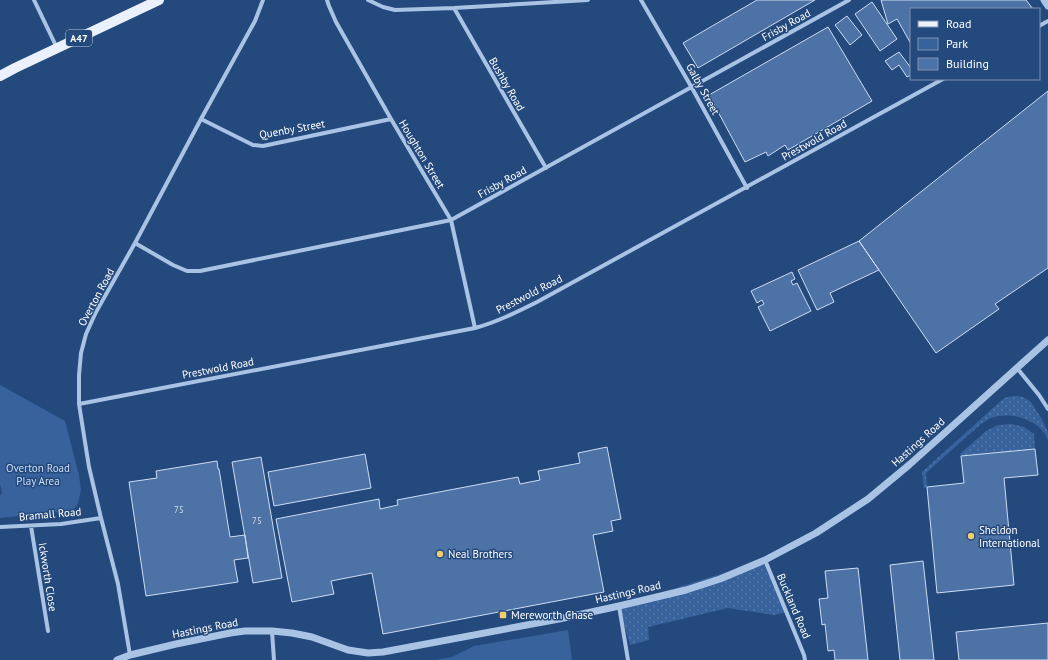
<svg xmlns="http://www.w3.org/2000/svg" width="1048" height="660" font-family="'PT Sans',sans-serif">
<defs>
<pattern id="grass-dots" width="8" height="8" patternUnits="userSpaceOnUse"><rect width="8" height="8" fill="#38629b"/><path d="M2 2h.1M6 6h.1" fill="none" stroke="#567aaa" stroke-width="1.8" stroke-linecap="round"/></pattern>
</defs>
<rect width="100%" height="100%" fill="#24497d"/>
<path fill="url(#grass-dots)" d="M1016,396L1023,397L1031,402L1043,421L1048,432V440C1040,419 1011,411 991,418C988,420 985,421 982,423L926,473L927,487L924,488L922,472L1003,399L1007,397Z
M1012,424L1024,427L1034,434L1035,449L961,456L960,454L986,431L998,425Z
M765,560L787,612L774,615L728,608L648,627L649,640L630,645L619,606Z"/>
<path fill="#38629b" d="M0,385L65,421L79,475L81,490L78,503L75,508L69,511L0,518V496L2,493L0,484Z
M568,630L572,660H435L452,657L474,646Z"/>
<path fill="#4d72a6" stroke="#ccddf4" d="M757,0H815L698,68L683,43Z
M881,0H1026L1033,9H911V44L897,19L888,24Z
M872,2L897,39L880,51L855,14Z
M847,16L862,35L850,45L835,25Z
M828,27L872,101L788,150L785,145L768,156L766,152L745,162L709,95Z
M899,52L911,68V75L907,77L899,65L892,70L885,61Z
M1048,91V268L995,304L999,309L936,353L859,241Z
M859,241L879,270L830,293L834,302L817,310L798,270Z
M792,272L795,279L791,281L793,285L797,283L811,311L770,331L758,307L764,304L762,300L757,303L751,291Z
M607,447L621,519L611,521L613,531L593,535L604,592L383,634L372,573L331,581L334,594L292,602L276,519L379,499L380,509L398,505L397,500L518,477L520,484L540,480L538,471L580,463L578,453Z
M1035,449L1038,475L1004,478L1014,585L937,593L927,487L964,483L961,456Z
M365,454L371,488L274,506L268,472Z
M261,457L282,578L253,583L232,462Z
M217,461L218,469H219L230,537L245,535L248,558L234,560L238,582L146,596L129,482L157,478L156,471Z
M923,561L934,660H900L890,565Z
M858,568L868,660H835L834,650L828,651L825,624L822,625L819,599L828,598L825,571Z
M1048,623V660H959L956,632Z"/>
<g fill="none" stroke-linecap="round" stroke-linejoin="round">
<path stroke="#a9c3e5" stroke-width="4" d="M34,0L57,48
M327,0L329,6L336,22L391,119L451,220L475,328
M368,0L383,7L395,10L454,8L588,0
M641,0L692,88L747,188
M454,8L546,168
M1039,26L1048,21
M201,119L253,145L263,146L391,119
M135,243L173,265L187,271H200L451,220L849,0
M1017,368L1039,395L1048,409
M79,404L475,328C497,322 517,312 537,302L943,79
M31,526L48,631
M0,527L61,524L101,518
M765,560L804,655L805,660
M619,606L628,660
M272,631L274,660
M130,655L118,584L101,518L89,467L85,442L79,404V375L81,353L86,334L96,312L135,243L201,119L255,21L263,0"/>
<path stroke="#a9c3e5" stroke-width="7" d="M1044,0L1048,6
M117,660L130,655L176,644L230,633L245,631H272L292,633L312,637L348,650L368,653L383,652L559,619L619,606L686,590L720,579L765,560L816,533L868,499L909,465L1048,340"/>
<path stroke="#eaf1fd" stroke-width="10" d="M0,76L15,68L159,0"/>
</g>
<g fill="#efce6d" stroke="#24497d" stroke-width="1.5">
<circle cx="971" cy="536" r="4"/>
<circle cx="440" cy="554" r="4"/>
<rect x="499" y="611" width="8" height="8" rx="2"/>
</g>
<g text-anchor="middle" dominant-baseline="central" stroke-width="3" stroke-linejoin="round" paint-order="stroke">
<g font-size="9" fill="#d2dce9">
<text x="179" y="509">75</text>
<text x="257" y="520">75</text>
</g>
<rect fill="#24497d" stroke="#bdc8d8" stroke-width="1" x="66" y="30" width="26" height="16" rx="3"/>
<g font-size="10" font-weight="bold" fill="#fff">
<text x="79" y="38">A47</text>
</g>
<g font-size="11" fill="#fff" stroke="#24497d">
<text transform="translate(786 25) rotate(-29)">Frisby Road</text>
<text transform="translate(507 84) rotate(60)">Bushby Road</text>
<text transform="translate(703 89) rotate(61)">Galby Street</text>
<text transform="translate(292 129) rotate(-10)">Quenby Street</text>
<text transform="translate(814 140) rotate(-29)">Prestwold Road</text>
<text transform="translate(422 154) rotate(59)">Houghton Street</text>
<text transform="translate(502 182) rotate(-29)">Frisby Road</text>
<text transform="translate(529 294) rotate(-27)">Prestwold Road</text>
<text transform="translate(96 297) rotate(-62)">Overton Road</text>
<text transform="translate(218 368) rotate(-11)">Prestwold Road</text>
<text transform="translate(918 442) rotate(-42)">Hastings Road</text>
<text transform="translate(50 514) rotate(-5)">Bramall Road</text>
<text transform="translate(48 577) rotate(81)">Ickworth Close</text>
<text transform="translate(628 592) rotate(-13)">Hastings Road</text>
<text transform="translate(794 606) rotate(67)">Buckland Road</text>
<text transform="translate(205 628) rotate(-11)">Hastings Road</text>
</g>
<g font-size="11" fill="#ccddf4" stroke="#24497d">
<text x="38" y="468">Overton Road<tspan x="38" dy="13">Play Area</tspan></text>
</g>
<g font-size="11" fill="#fff" stroke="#24497d" text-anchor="start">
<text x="979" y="530">Sheldon<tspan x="979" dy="13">International</tspan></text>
<text x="448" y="554">Neal Brothers</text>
<text x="511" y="615">Mereworth Chase</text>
</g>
</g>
<rect x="910" y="8" width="130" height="72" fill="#24497d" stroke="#7c92b1"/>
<rect x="918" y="21" width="20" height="6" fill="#eaf1fd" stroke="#7c92b1"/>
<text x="946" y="28" font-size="12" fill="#ffffff">Road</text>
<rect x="918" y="38" width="20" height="12" fill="#38629b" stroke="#7c92b1"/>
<text x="946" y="48" font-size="12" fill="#ffffff">Park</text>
<rect x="918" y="58" width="20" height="12" fill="#4d72a6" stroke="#7c92b1"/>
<text x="946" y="68" font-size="12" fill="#ffffff">Building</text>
</svg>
